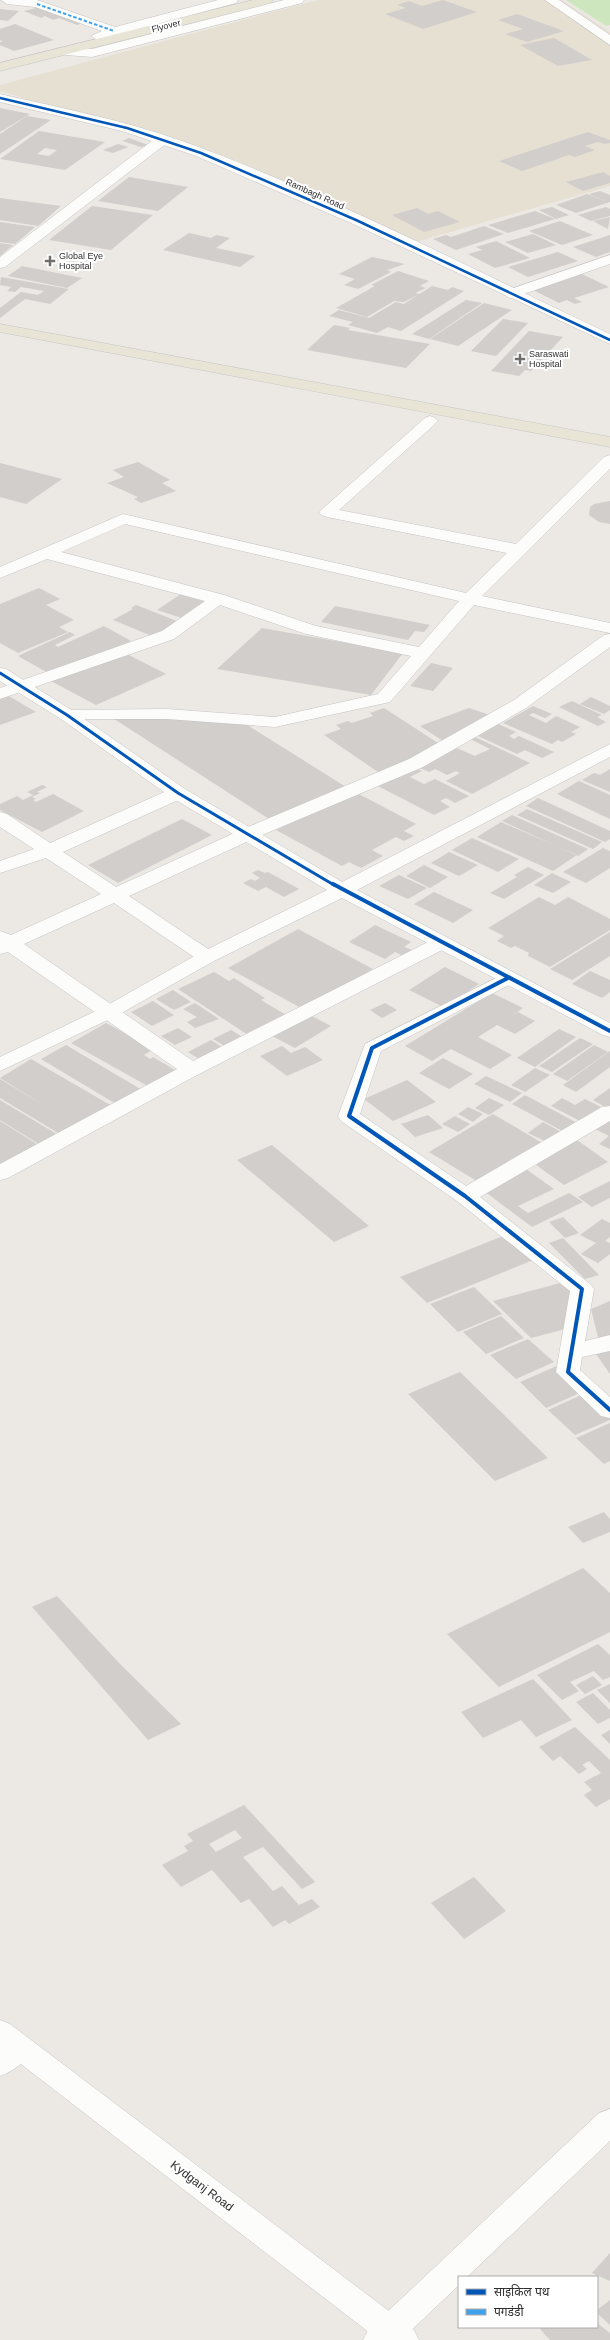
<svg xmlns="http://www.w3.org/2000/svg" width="610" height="2340" font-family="Helvetica,'Noto Sans Devanagari',sans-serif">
<rect width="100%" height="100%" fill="#ece8e4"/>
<path fill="#e6e0d3" d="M318,0H562L610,32V186L409,244L200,152L0,91V85Z"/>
<path fill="#cee6be" d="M566,0H610V25L606,26Z"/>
<path fill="#d1cecb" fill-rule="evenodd" d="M443,0L477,12L423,29L385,14L406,8L397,5L409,1L422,6Z
M40,7L83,23L77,25L59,18L53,20L45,16L41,18L24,11Z
M0,9L19,11L8,21L0,20Z
M517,14L564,31L527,42L505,34L523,29L498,20Z
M15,24L54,40L14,51L0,45V42H3L0,40V29Z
M554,38L592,60L558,66L520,45Z
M0,108L30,114L0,132Z
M27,116L51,120L0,154V134Z
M39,131L105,142L65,170L0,159ZM45,148L57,150L49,156L37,154Z
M588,132L610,140V143L605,144L598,142L585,146L595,150L575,157L569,155L522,171L499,161Z
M129,138L148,145L141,147L122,141Z
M118,144L128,147L113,153L103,150Z
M603,172L610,176V183L583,191L566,182Z
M129,177L188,187L158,211L98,201Z
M600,191L610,195V202L576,213L556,205L587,194L605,201L589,194Z
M0,198L61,206L38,226L0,220Z
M92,206L153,215L111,250L49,240Z
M552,207L569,215L556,219L539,210Z
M606,207L610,209V216L591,221L578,215Z
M417,208L428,214L438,211L460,222L424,232L392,215Z
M535,211L555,219L508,233L488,225Z
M610,217L608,229L593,221Z
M560,221L593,235L562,245L529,231Z
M0,222L35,227L15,244L0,242Z
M484,226L504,234L456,250L433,239L446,235L451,237Z
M189,233L211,238L216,235L230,238L216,248L255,256L240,267L163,250Z
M533,234L556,245L528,253L505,242Z
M610,235V252L596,257L573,247Z
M496,241L530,258L495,268L468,254L482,250L476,247Z
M0,243L13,245L0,256Z
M558,252L578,261L528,277L508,267Z
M372,257L405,264L387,270L391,272L358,289L344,285L355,279L339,274Z
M22,266L82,278L67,288L8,276Z
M398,271L429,281L420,286L426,288L415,293L420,294L404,302L394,301L367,317L336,308L375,286L371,285Z
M582,274L609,287L574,298L582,302L575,304L567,300L559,303L531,289Z
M1,277L69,289L50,304L25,299L0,318V308L21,292L38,295L44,291L21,287L15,292L7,291L11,287L0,285Z
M432,286L448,290L452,287L464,291L401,331L388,327L377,333L348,325L353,322L329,316L339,310L369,318L396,302L404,304Z
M466,300L482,303L429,339L412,334Z
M484,303L512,310L458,346L430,339Z
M503,319L528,323L496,356L471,351Z
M334,325L350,328L348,330L430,344L406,368L307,350Z
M529,331L563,337L531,371L525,370L519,376L491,371Z
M138,462L170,480L162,483L176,491L141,503L134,499L138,497L107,483L124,477L113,470Z
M0,463L62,479L26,504L0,497Z
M610,501V524L599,522L589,515L590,507L594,504Z
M39,588L60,599L46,605L74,620L59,627L68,632L18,653L0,643V604Z
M181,594L208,603L185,619L157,610Z
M136,605L182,623L154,637L113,620L133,609L131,608Z
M335,606L430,625L424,632L415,631L408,640L321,622Z
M104,626L131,641L50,674L18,656L70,632L75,635L55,645L58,647Z
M262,628L403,653L371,695L217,669Z
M119,650L166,674L96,705L49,680Z
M431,663L453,668L433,691L410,686Z
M7,695L36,712L0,725V697Z
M591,697L610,706V710L604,714L580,704Z
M572,701L602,715L597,717L606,722L598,726L559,707Z
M533,706L552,714L545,718L533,713L529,715L546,723L556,716L580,727L571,732L576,734L562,742L558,740L552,744L503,723Z
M384,708L438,743L429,747L435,751L378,772L324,735L341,729L336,725L348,721L352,723L373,716L370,713Z
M469,708L493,716L443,741L420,726Z
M108,715L244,723L346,787L269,819Z
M498,724L516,732L509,736L514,739L519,736L554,752L542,758L525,750L517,754L476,735Z
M475,737L530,763L472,794L446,781L460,773L456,771L447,775L435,769L429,772L415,766L452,746L475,756L490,749L470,739Z
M412,766L422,771L410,777L424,784L435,779L469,796L455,803L446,798L440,801L450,807L434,815L376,785Z
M610,769V792L582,780L594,773L600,775Z
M579,781L610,795V819L557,794Z
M42,785L47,787L37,792L40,793L32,797L36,799L33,800L36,802L53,794L84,811L42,832L0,810V804L17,796L23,800L33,795L27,792Z
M353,791L416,824L404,831L414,836L404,841L396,837L372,850L383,856L361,868L349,862L342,866L276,830Z
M538,798L610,831V839L605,842L526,806Z
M527,809L602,842L593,849L517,815Z
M512,815L588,849L578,856L502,821Z
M182,819L212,835L118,883L88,865Z
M501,822L577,855L553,871L477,837Z
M472,838L519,859L498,872L452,850Z
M603,848L610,851V868L586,883L563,872Z
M449,852L478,865L459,876L431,863Z
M424,865L448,877L430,888L406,876Z
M528,867L544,875L504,899L490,893L517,877L514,875Z
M258,870L265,873L268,872L299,889L284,897L266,887L258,891L243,883L251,879L255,881L260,878L252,873Z
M552,873L571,882L553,893L534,885Z
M399,875L427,888L408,899L379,886Z
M434,892L473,910L453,923L414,904Z
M539,897L555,905L568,897L610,919V930L550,967L528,956L529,953L515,946L511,948L497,941L504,936L488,928Z
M375,925L411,942L404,947L412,950L403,956L395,952L385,959L349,942Z
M298,929L373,969L303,1009L228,968Z
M610,932V956L572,980L550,969Z
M445,967L479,984L443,1007L409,990Z
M590,971L610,980V992L602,998L572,984Z
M214,972L229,981L234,978L265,998L261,1000L286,1015L248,1035L178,989Z
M173,990L191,1002L174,1010L156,999Z
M492,993L523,1008L510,1017L518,1012L535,1021L515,1034L497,1025L478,1037L512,1055L490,1069L451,1049L432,1061L405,1046Z
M153,1001L174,1015L152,1026L131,1012Z
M195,1003L219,1019L195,1028L187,1022L197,1017L183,1009Z
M385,1003L397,1010L382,1018L370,1010Z
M308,1014L331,1026L295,1048L272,1036Z
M106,1023L154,1049L144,1055L150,1059L153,1057L180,1073L153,1089L71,1043Z
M178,1028L192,1037L175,1045L161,1036Z
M559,1029L576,1037L535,1067L517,1058Z
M231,1030L246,1039L228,1048L213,1039Z
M580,1038L593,1044L552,1072L539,1066Z
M211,1040L223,1048L201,1060L188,1052Z
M66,1045L142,1090L116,1104L41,1059Z
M594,1045L608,1052L567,1081L553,1074Z
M282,1046L291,1053L305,1047L323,1060L287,1076L260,1056Z
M610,1051V1067L576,1092L563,1085Z
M443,1058L473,1074L449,1089L419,1073Z
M31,1059L112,1106L63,1136L0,1098V1079L43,1105L0,1078Z
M535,1068L550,1075L525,1092L511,1085Z
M486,1076L522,1093L510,1102L474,1084Z
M407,1080L436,1102L393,1121L364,1099Z
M610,1088V1105L607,1108L593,1100Z
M525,1095L581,1125L568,1134L512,1104Z
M489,1098L504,1105L489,1115L475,1108Z
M562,1098L575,1105L585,1099L601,1107L580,1121L551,1106Z
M0,1100L60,1136L42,1146L0,1120Z
M468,1107L483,1114L473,1122L458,1114Z
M493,1114L544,1144L480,1183L429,1152Z
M428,1115L443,1128L415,1137L401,1124Z
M455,1116L470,1124L458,1132L442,1124Z
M610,1118V1149L599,1144L609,1136L595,1129Z
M0,1121L40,1146L0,1166Z
M543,1122L563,1133L549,1143L528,1133Z
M577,1140L608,1162L564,1185L532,1162Z
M272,1145L369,1226L334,1242L237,1160Z
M523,1167L554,1189L518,1206L528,1213L569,1193L583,1202L532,1227L480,1188Z
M610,1181V1198L592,1207L578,1197Z
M563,1217L579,1233L565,1238L549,1222Z
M602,1219L610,1223V1237L605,1241L610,1243V1254L598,1263L581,1254L596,1243L580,1235Z
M518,1230L546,1255L427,1303L400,1277Z
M563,1238L599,1275L585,1279L549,1243Z
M568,1281L588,1323L531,1338L493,1301Z
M474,1287L502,1314L458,1332L430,1304Z
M610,1301V1341L600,1345L591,1309Z
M501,1316L524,1338L486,1354L463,1332Z
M528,1339L554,1362L516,1379L490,1355Z
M610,1347V1374L594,1351Z
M557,1366L584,1391L546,1408L520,1382Z
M460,1372L548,1458L495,1481L408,1394Z
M586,1393L610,1415V1420L575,1435L548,1410Z
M610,1423V1461L604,1464L576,1438Z
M604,1512L610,1519V1532L583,1543L568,1527Z
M583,1568L610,1593V1632L499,1687L447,1634Z
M57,1596L119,1663L181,1724L148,1740L32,1607Z
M598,1644L610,1655V1677L603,1680L594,1671L570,1682L579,1691L562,1700L537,1675Z
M593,1676L602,1685L585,1694L576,1685Z
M533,1679L572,1720L536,1737L521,1720L483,1738L461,1712Z
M610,1684V1703L597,1690Z
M593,1693L610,1710V1718L598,1724L576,1702Z
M575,1727L610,1760V1799L596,1807L584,1795L592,1790L584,1782L601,1773L589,1761L582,1765L587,1769L579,1774L560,1756L553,1761L539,1747Z
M610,1730V1744L601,1735Z
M244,1805L315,1882L302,1889L263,1847L243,1857L273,1891L282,1886L299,1905L312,1899L320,1907L289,1924L285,1920L273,1927L249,1899L241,1903L212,1870L181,1887L162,1865L188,1851L184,1846L193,1841L187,1834ZM235,1830L242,1838L216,1852L209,1844Z
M474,1877L506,1911L464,1939L431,1903Z
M610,2253V2281L592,2273Z
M610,2300V2325L597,2313V2310Z
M597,2323L610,2333V2340H550L540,2329L542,2327H597Z"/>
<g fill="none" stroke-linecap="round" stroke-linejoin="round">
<g stroke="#c5c4c5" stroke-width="1">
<path id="minor" d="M1,0H37L115,27L218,0H238L236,3L97,40L91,36L102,31L35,7L7,4Z
M284,0H304L302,3L92,57L66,55L60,51L66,47L92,49Z
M545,0H559L610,35V45Z
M162,136L169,140L167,143L5,267L0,268V257L157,137Z
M610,255V264L515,297L510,298L503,294L505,291Z
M430,416L435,418L438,421L435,424L339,510L516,544L604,457L610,455V469L482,596L610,623V633L474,605L390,702L275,727L167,719H61L58,715L61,711L67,710L167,709L275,717L378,694L411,656L306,634L220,605L174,639L0,699V688L162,631L205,601L47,559L0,578V567L123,514L466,593L507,553L327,517L321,515L319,512L425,418ZM125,524L459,601L419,647L316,626L224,595L61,552Z
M610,634V647L526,708L423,767L255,838L129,896L214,953L217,957L214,961L207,963L200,961L114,903L24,944L193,1061L434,939L441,937L448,939L451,943L448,947L199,1074L8,1178L0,1180V1164L177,1069L8,952L0,954V931L11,935L101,894L46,858L0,873V861L34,849L0,827V812L7,814L50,843L171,789L178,787L185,789L187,793L185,797L63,852L116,887L241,830L409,759L514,700L604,635Z
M508,972L515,974L518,978L515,982L381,1051L360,1114L466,1186L602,1107L610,1106V1121L480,1197L590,1284L594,1289L585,1341L610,1335V1351L582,1357L580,1370L610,1397V1418L601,1416L556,1372L570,1291L457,1201L341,1121L338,1116L365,1044Z
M19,2035L29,2039L34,2047C27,2061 14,2071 0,2076V2046L9,2039Z
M610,2109V2141L467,2277H459V2285L401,2340H363L368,2330L599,2113Z"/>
</g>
<g stroke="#c5c4c5" stroke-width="1">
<path id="tertiary" d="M0,94C61,108 123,120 182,141C329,194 469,268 610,334V344L351,223L196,156L122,131L0,102Z
M0,668L6,669L73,711L185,789L342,882L610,744V757L357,890L610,1023V1037L603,1035L342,898L214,961L116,1016L0,1071V1057L102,1008L200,953L327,890L171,797L61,719L0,681Z"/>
</g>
<g stroke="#c5c4c5" stroke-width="1">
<path id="secondary" d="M0,2020L10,2024L414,2330L419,2340H379L0,2048Z"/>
</g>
<g stroke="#c6c5c4" stroke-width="1">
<path id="primary" d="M253,0H273L271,3L0,71V63Z
M0,324L610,437V447L0,332Z"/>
</g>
<use href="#minor" fill="#fcfcfb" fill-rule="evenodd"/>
<use href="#tertiary" fill="#fcfcfb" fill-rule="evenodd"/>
<use href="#secondary" fill="#fcfcfb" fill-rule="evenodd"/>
<use href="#primary" fill="#e8e4d6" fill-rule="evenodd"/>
<path stroke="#3ea3eb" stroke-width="2" stroke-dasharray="3.5 2" stroke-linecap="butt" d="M37,4L114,31"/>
<g stroke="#fff" stroke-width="4">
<path id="cycleway-far2" d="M0,98L127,128L201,153L356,220L610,340"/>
</g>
<g stroke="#fff" stroke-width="5">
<path id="cycleway-far1" d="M0,673L67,715L178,793L334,885"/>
</g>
<g stroke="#fff" stroke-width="6">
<path id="cycleway" d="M333,884L610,1031
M508,978L372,1048L349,1116L465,1196L582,1289L568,1372L610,1410"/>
</g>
<use href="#cycleway-far2" stroke="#0057b8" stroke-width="2.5"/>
<use href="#cycleway-far1" stroke="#0057b8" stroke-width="3"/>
<use href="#cycleway" stroke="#0057b8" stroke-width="4"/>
</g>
<g fill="#706f6e" stroke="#fff" stroke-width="1.5">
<path d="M48 255h4v4h4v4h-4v4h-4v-4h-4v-4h4z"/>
<path d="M518 353h4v4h4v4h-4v4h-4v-4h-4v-4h4z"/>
</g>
<g text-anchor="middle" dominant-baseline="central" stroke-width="4" stroke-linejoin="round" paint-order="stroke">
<g font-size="9" fill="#2e2e2e" stroke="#fff">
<text transform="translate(166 26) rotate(-14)">Flyover</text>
<text transform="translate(315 194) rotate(24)">Rambagh Road</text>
</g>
<g font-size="9" fill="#2e2e2e" stroke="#fff" text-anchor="start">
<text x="59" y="256">Global Eye<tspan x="59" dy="10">Hospital</tspan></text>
<text x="529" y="354">Saraswati<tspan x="529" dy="10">Hospital</tspan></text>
</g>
<g font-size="12" fill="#2e2e2e" stroke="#fff">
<text transform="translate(202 2186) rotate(37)">Kydganj Road</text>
</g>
</g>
<rect x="458" y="2276" width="140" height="52" fill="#ffffff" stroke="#ababab"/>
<rect x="466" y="2289" width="20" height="6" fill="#0057b8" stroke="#ababab"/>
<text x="494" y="2296" font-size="12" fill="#2e2e2e">साइकिल पथ</text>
<rect x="466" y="2309" width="20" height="6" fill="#3ea3eb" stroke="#ababab"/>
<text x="494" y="2316" font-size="12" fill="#2e2e2e">पगडंडी</text>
</svg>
